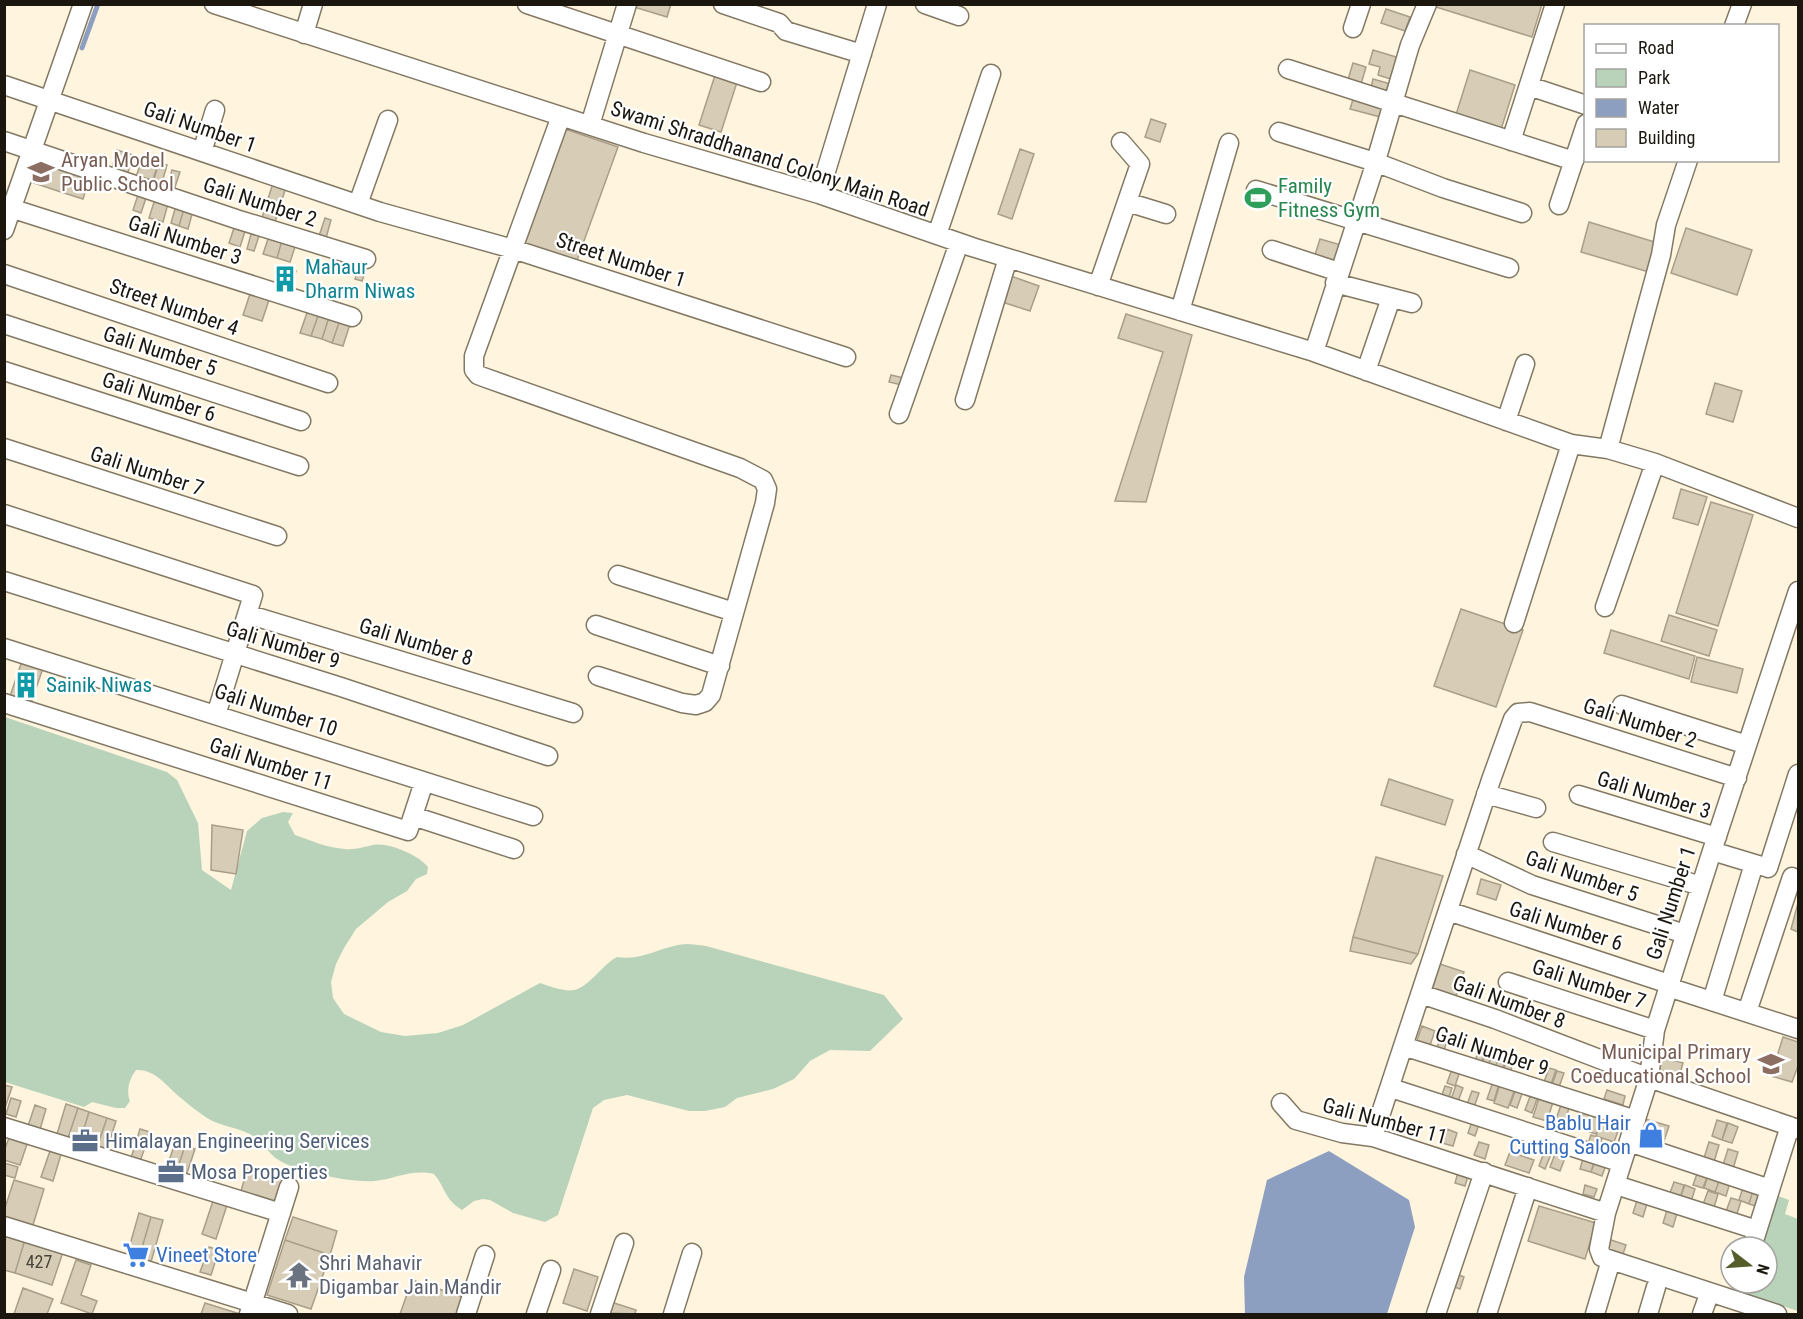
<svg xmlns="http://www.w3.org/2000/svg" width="1803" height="1319" font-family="'Roboto Condensed',sans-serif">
<rect width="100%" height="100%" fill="#fff4dd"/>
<path fill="#b8d3ba" d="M5,717L167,772L177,780L198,823L202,870L231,890L247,831L262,818L283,812L293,813L288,822L295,835C312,841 328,848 345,849C356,850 363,847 373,845C389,842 418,855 428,867L427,874L416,879L407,891L388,902L356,929L344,948L336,964L331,982L333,998L344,1014L381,1032L405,1036L438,1033L463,1025L540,983C549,986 564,992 574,990C588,988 603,964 617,957C645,961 660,946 686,944C693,944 699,945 706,946L884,995L903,1019L870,1051L830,1050L810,1061L794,1079L773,1089L737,1098L725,1107L705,1111H689L627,1095L604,1100L593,1108L558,1215L545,1222L513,1213L490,1200L483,1199L474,1201L462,1210C445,1200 445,1187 434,1174C410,1169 396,1179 375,1181C352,1183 296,1172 277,1159C267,1152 261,1140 250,1134C236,1127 220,1126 207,1118C198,1112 189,1105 181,1098C167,1087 156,1069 136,1070C129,1079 126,1091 130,1101L125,1108H116L92,1102L84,1107L5,1082Z
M1775,1195L1789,1200L1785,1214L1798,1219V1311L1743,1293L1746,1283H1767V1247H1758Z"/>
<path fill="#8d9fc1" d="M1329,1151L1409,1200L1415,1227L1387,1314H1245L1244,1277L1267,1180Z"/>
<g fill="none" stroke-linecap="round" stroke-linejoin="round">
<path stroke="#8d9fc1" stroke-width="5" d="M82,48L98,4
M1734,1296L1738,1283"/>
</g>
<path fill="#d7cdb7" stroke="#a89e89" stroke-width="1.5" d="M634,4H671L667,17L634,7Z
M1437,4H1542L1532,37L1436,7Z
M1386,9L1410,17L1405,31L1381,23Z
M1373,50L1403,59L1397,81L1378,75L1380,67L1369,64Z
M1353,63L1366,67L1359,91L1346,86Z
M717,69L739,76L721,132L699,125Z
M1470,70L1515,85L1499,136L1454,121Z
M1373,79L1394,85L1391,98L1370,92Z
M1355,93L1388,103L1384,118L1350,109Z
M1151,119L1166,124L1160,142L1145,137Z
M565,129L618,147L576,263L521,244Z
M1020,149L1034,154L1012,219L998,214Z
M117,150L133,155L127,176L111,172Z
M43,158L69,167L61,192L34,183Z
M142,159L158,164L151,185L135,180Z
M159,162L167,165L161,186L153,183Z
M69,167L91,173L83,199L61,192Z
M172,170L180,172L174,190L167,188Z
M274,180L287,184L274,225L261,221Z
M140,189L148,192L141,213L133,210Z
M156,196L169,200L163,222L149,218Z
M177,202L185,205L179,226L171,223Z
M185,205L194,207L188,229L179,226Z
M325,218L331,220L326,238L319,236Z
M236,222L247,225L240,247L229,243Z
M1589,222L1658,243L1649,272L1581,252Z
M253,227L261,230L254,251L247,249Z
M1686,228L1752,250L1737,295L1671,273Z
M270,233L283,237L277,258L263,254Z
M283,237L297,241L290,262L277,258Z
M1320,239L1341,245L1336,264L1314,258Z
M336,254L343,256L337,274L330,271Z
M361,262L368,264L362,281L355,279Z
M280,266L296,271L289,292L273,287Z
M1008,275L1039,286L1030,311L999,301Z
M252,288L271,294L262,321L243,315Z
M309,307L320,310L311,336L300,333Z
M320,310L330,314L322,339L311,336Z
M330,314L341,317L332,343L322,339Z
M1126,314L1192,335L1146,502L1115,501L1163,352L1118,338Z
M341,317L351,321L343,346L332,343Z
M891,375L904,378L902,385L889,382Z
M1715,383L1742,391L1733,422L1706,414Z
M1681,489L1707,497L1698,525L1673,518Z
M1711,502L1753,515L1718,626L1676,613Z
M1461,609L1523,630L1496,707L1434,686Z
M1669,615L1717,630L1709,656L1661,641Z
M1611,630L1695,656L1689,679L1604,653Z
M1697,657L1743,669L1737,693L1691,682Z
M22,661L43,668L29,709L8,702Z
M1389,779L1453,800L1445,825L1381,805Z
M212,825L243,830L236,874L211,870Z
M1376,857L1443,876L1418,954L1353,937Z
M1481,879L1501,885L1496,900L1477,894Z
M1798,903V932L1791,929Z
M1353,937L1418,954L1411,964L1350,951Z
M1440,964L1464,972L1454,1002L1431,994Z
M1422,1026L1435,1031L1429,1048L1416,1043Z
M1442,1034L1449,1036L1443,1053L1436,1050Z
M1783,1037L1798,1042V1066L1792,1082L1771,1076Z
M1481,1044L1487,1047L1481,1063L1475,1061Z
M1488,1047L1494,1049L1488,1066L1482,1064Z
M1494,1049L1501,1051L1495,1068L1488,1066Z
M1501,1051L1508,1054L1502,1070L1495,1068Z
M1509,1054L1515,1056L1510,1073L1503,1071Z
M1663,1057L1683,1063L1679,1077L1658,1071Z
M1453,1066L1461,1068L1455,1086L1447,1083Z
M1549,1068L1556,1070L1550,1087L1543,1085Z
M1557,1071L1564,1073L1558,1090L1551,1087Z
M1493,1082L1499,1084L1494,1101L1487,1099Z
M1500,1084L1515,1089L1508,1108L1494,1103Z
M4,1085L12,1087L4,1111Z
M1456,1085L1463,1088L1457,1104L1450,1102Z
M1445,1086L1452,1088L1448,1100L1441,1098Z
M1516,1089L1523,1091L1517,1108L1510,1105Z
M1607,1090L1625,1096L1623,1105L1604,1099Z
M1472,1091L1479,1093L1473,1110L1466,1107Z
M1531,1094L1538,1096L1532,1113L1525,1110Z
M11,1098L21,1101L16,1117L6,1114Z
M1539,1098L1553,1102L1547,1121L1533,1117Z
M66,1104L78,1108L68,1138L57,1134Z
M35,1105L46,1109L39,1133L27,1129Z
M1561,1105L1569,1108L1564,1125L1555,1122Z
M78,1108L89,1112L80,1142L68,1138Z
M1584,1109L1602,1115L1596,1134L1578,1128Z
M89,1112L107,1118L97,1147L80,1142Z
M1474,1116L1481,1119L1475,1136L1468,1133Z
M1602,1117L1621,1123L1614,1142L1596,1136Z
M107,1118L116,1121L107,1150L97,1147Z
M1645,1119L1669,1126L1663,1144L1640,1137Z
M1717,1120L1727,1123L1722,1140L1712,1136Z
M1553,1123L1560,1125L1556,1138L1549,1136Z
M1728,1123L1738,1127L1732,1143L1722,1140Z
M140,1129L150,1132L140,1162L131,1158Z
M1447,1129L1457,1133L1453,1146L1442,1143Z
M1591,1135L1602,1139L1597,1152L1586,1149Z
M9,1138L27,1144L20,1165L4,1160V1151Z
M1479,1142L1489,1145L1485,1159L1474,1155Z
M1709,1142L1719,1145L1714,1162L1704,1158Z
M175,1143L185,1146L175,1176L165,1173Z
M185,1146L195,1149L185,1179L175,1176Z
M51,1148L62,1151L53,1181L41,1177Z
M1728,1149L1738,1152L1733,1169L1723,1165Z
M1545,1150L1552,1152L1545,1169L1539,1166Z
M1510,1152L1534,1160L1529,1173L1505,1165Z
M1555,1154L1565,1158L1560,1171L1550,1167Z
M1584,1155L1595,1159L1591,1172L1580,1169Z
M1596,1159L1607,1162L1602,1176L1591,1172Z
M4,1163L18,1167L15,1178L4,1175Z
M248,1166L287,1177L280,1203L241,1191Z
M1699,1168L1709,1172L1703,1188L1693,1185Z
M1459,1169L1469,1173L1465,1186L1455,1183Z
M1709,1172L1721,1176L1715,1192L1704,1188Z
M1721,1176L1731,1179L1726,1196L1715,1192Z
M14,1180L44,1189L32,1228L4,1220V1211Z
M1674,1182L1684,1185L1679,1202L1668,1198Z
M1744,1184L1754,1187L1749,1204L1739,1200Z
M1585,1185L1597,1189L1594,1197L1583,1194Z
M1685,1185L1695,1189L1690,1205L1679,1201Z
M1754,1187L1764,1191L1759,1207L1749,1204Z
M1708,1191L1718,1194L1713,1211L1702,1207Z
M1638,1197L1648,1200L1643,1217L1633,1213Z
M214,1198L228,1202L216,1239L202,1234Z
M1731,1198L1741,1201L1736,1217L1725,1214Z
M1539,1206L1596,1223L1585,1259L1528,1241Z
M1668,1207L1678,1210L1673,1227L1663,1223Z
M139,1213L151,1217L139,1258L127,1255Z
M151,1217L163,1220L151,1262L139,1258Z
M293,1217L337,1231L330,1255L285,1240Z
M4,1229L26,1236L15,1273L4,1270Z
M26,1236L64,1249L52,1285L15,1273Z
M1608,1239L1626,1245L1622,1257L1604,1250Z
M285,1240L330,1255L311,1309L267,1295Z
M209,1247L219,1250L211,1275L200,1272Z
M76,1260L91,1265L81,1295L97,1301L92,1314L61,1303Z
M574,1269L598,1277L587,1311L563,1303Z
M1454,1273L1464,1277L1460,1289L1449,1285Z
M412,1280L466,1298L461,1314H400Z
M23,1288L53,1299L47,1314H14Z
M611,1302L636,1310L635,1314L608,1313Z
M205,1303L240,1314H201Z"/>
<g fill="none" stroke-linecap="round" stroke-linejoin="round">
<g stroke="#827965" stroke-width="21">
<path id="minor" d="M214,4L644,143L819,194L972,247L1314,352L1571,444L1608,449L1655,463L1798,518
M527,4L761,82
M723,4L779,23L786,31L862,54
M925,4L959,16
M1734,26L1742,4
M1353,28L1361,4
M304,34L313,4
M1288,69L1574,161
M4,85L380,212L513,249L846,357
M1529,86L1586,105
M561,116L474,356V370L478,375L486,378L740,468L763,480L767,489L765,503L711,695L705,702L696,705L682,703L598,676
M590,125L627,4
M1279,132L1375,162L1443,188L1522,213
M4,141L236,219L366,259
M1511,141L1555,4
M202,152L215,110
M1256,190L1509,268
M819,194L877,4
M1127,202L1166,214
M358,204L388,120
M1559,205L1586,124
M4,206L352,317
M4,230L83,4
M937,235L991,74
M1272,250L1339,272
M4,274L328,383
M1335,283L1412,303
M1098,286L1140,164L1121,142
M1180,311L1229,143
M4,324L301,421
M1314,352L1373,171L1410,45L1427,4
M4,371L299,466
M1366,371L1391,298
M965,400L1008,258
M899,414L959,243
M1506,421L1525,364
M4,448L277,536
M1608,449L1661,255L1666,225L1688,160
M4,514L253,595L216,715
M618,575L734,612
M4,581L341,687L548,756
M1605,607L1655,463
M247,614L573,713
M1514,623L1571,444
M596,625L720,666
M4,648L533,816
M4,703L408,831L424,782
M1622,705L1747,745
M1486,794L1536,808
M1579,795L1717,837
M413,816L514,849
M1553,842L1701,886
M1712,851L1765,867
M1466,854L1532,885L1685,934
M1768,868L1798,774
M1448,911L1669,984
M1508,982L1655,1030
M1668,987L1798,1029
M1421,994L1495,1019L1649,1078L1798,1129
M1712,1001L1754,864
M1747,1012L1792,877
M1403,1046L1636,1120
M1391,1088L1622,1163
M1281,1103L1296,1120L1342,1133L1373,1137L1606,1213
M4,1127L281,1213
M1373,1137L1491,780L1513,719L1518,713L1530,712L1737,778
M1629,1142L1770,1189
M1616,1185L1757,1230
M4,1226L288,1314
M1752,1247L1790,1126
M249,1314L289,1187
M466,1314L485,1255
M536,1314L551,1270
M600,1314L624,1243
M673,1314L692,1253
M1436,1314L1484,1172
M1487,1314L1528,1187
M1595,1314L1611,1260
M1648,1314L1656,1287
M1702,1314L1707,1300
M1777,1314L1602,1257L1599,1249L1606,1213L1649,1078L1655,1030L1712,851L1798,591"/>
</g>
<use href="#minor" stroke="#fff" stroke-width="18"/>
</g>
<defs>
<g id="school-bare" transform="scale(2.07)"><path d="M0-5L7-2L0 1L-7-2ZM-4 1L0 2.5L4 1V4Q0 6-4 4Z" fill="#8d6e63" stroke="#fff" stroke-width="2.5" paint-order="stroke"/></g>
<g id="stadium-bare" transform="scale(2.07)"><path d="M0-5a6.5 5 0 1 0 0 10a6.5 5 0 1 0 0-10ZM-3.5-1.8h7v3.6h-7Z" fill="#2e9e5b" stroke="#fff" stroke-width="2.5" paint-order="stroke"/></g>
<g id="building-bare" transform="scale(2.07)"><path d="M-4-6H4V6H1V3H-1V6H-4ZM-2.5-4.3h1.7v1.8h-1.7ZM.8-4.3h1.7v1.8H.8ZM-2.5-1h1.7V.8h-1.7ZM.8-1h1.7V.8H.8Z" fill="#0f9aa8" stroke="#fff" stroke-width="2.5" paint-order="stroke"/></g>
<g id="shop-bare" transform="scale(2.07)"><path d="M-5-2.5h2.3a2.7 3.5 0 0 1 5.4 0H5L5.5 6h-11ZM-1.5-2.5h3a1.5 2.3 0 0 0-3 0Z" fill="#3f7fe0" stroke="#fff" stroke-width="2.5" paint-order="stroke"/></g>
<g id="office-bare" transform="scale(2.07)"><path d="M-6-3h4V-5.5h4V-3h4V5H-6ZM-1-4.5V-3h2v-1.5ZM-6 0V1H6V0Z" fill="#5c6f8a" stroke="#fff" stroke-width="2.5" paint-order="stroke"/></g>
<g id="supermarket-bare" transform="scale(2.07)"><path d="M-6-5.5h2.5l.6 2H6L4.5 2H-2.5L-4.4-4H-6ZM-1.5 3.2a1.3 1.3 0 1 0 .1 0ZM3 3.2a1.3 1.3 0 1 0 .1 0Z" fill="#3f7fe0" stroke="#fff" stroke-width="2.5" paint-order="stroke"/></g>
<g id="temple-bare" transform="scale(2.07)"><path d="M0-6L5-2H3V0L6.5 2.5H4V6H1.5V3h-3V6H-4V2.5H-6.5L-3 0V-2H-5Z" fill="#6b7280" stroke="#fff" stroke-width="2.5" paint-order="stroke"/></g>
</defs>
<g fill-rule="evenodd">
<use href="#school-bare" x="41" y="172"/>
<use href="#stadium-bare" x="1258" y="198"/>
<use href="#building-bare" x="285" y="279"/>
<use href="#building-bare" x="26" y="685"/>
<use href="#school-bare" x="1771" y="1064"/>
<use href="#shop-bare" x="1651" y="1135"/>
<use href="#office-bare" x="85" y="1141"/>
<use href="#office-bare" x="171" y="1172"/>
<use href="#supermarket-bare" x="136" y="1255"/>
<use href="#temple-bare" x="299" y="1275"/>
</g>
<g text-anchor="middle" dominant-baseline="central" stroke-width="4.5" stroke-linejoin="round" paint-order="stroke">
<g font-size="18" fill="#4a4439">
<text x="39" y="1261">427</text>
</g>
<g font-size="21" fill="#1b170f" stroke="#fff">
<text transform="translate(200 127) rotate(19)">Gali Number 1</text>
<text transform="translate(770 159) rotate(18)">Swami Shraddhanand Colony Main Road</text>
<text transform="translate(260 202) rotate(18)">Gali Number 2</text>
<text transform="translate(185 240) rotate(18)">Gali Number 3</text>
<text transform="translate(621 260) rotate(18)">Street Number 1</text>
<text transform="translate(174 307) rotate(19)">Street Number 4</text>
<text transform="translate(160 351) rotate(18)">Gali Number 5</text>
<text transform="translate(159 397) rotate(18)">Gali Number 6</text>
<text transform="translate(147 471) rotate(18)">Gali Number 7</text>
<text transform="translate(416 642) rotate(17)">Gali Number 8</text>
<text transform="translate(283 645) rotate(17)">Gali Number 9</text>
<text transform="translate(276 710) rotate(18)">Gali Number 10</text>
<text transform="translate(1640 723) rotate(18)">Gali Number 2</text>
<text transform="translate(271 764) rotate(18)">Gali Number 11</text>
<text transform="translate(1654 795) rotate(17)">Gali Number 3</text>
<text transform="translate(1582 876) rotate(19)">Gali Number 5</text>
<text transform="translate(1671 903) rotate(-72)">Gali Number 1</text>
<text transform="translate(1566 926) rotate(18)">Gali Number 6</text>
<text transform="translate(1589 984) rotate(18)">Gali Number 7</text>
<text transform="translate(1509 1002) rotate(20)">Gali Number 8</text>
<text transform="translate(1492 1051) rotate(18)">Gali Number 9</text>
<text transform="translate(1385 1121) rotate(15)">Gali Number 11</text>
</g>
<g font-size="21" fill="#785e54" stroke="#fff" text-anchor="start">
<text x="61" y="160">Aryan Model<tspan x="61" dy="24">Public School</tspan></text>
<text x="1751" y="1052" text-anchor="end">Municipal Primary<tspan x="1751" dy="24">Coeducational School</tspan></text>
</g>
<g font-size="21" fill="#27864d" stroke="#fff" text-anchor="start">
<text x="1278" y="186">Family<tspan x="1278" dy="24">Fitness Gym</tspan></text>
</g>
<g font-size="21" fill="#0d838f" stroke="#fff" text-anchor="start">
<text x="305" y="267">Mahaur<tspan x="305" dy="24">Dharm Niwas</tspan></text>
<text x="46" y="685">Sainik Niwas</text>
</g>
<g font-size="21" fill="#366cbe" stroke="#fff" text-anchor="end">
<text x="1631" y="1123">Bablu Hair<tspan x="1631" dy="24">Cutting Saloon</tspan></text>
<text x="156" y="1255" text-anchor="start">Vineet Store</text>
</g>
<g font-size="21" fill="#4e5e75" stroke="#fff" text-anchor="start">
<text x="105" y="1141">Himalayan Engineering Services</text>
<text x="191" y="1172">Mosa Properties</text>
</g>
<g font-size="21" fill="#5b616d" stroke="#fff" text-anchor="start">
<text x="319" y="1263">Shri Mahavir<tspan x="319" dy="24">Digambar Jain Mandir</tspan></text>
</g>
</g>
<rect width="1803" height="1319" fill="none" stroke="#1b170f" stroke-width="12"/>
<rect x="1584" y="24" width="195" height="138" fill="#ffffff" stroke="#a4a29f" stroke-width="1.5"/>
<rect x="1596" y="44" width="30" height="9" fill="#ffffff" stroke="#a4a29f" stroke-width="1.5"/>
<text x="1638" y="54" font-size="18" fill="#1b170f">Road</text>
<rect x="1596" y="69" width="30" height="18" fill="#b8d3ba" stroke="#a4a29f" stroke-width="1.5"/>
<text x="1638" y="84" font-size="18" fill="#1b170f">Park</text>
<rect x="1596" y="99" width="30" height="18" fill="#8d9fc1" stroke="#a4a29f" stroke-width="1.5"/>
<text x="1638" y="114" font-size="18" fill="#1b170f">Water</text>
<rect x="1596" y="129" width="30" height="18" fill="#d7cdb7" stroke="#a4a29f" stroke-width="1.5"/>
<text x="1638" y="144" font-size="18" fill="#1b170f">Building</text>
<g transform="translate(1749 1265) rotate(107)"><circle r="28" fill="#ffffff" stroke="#a4a29f" stroke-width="1.5"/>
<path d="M0-4.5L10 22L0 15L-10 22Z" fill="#565c2a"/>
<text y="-9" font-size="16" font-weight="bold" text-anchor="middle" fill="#1b170f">N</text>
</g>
</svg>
